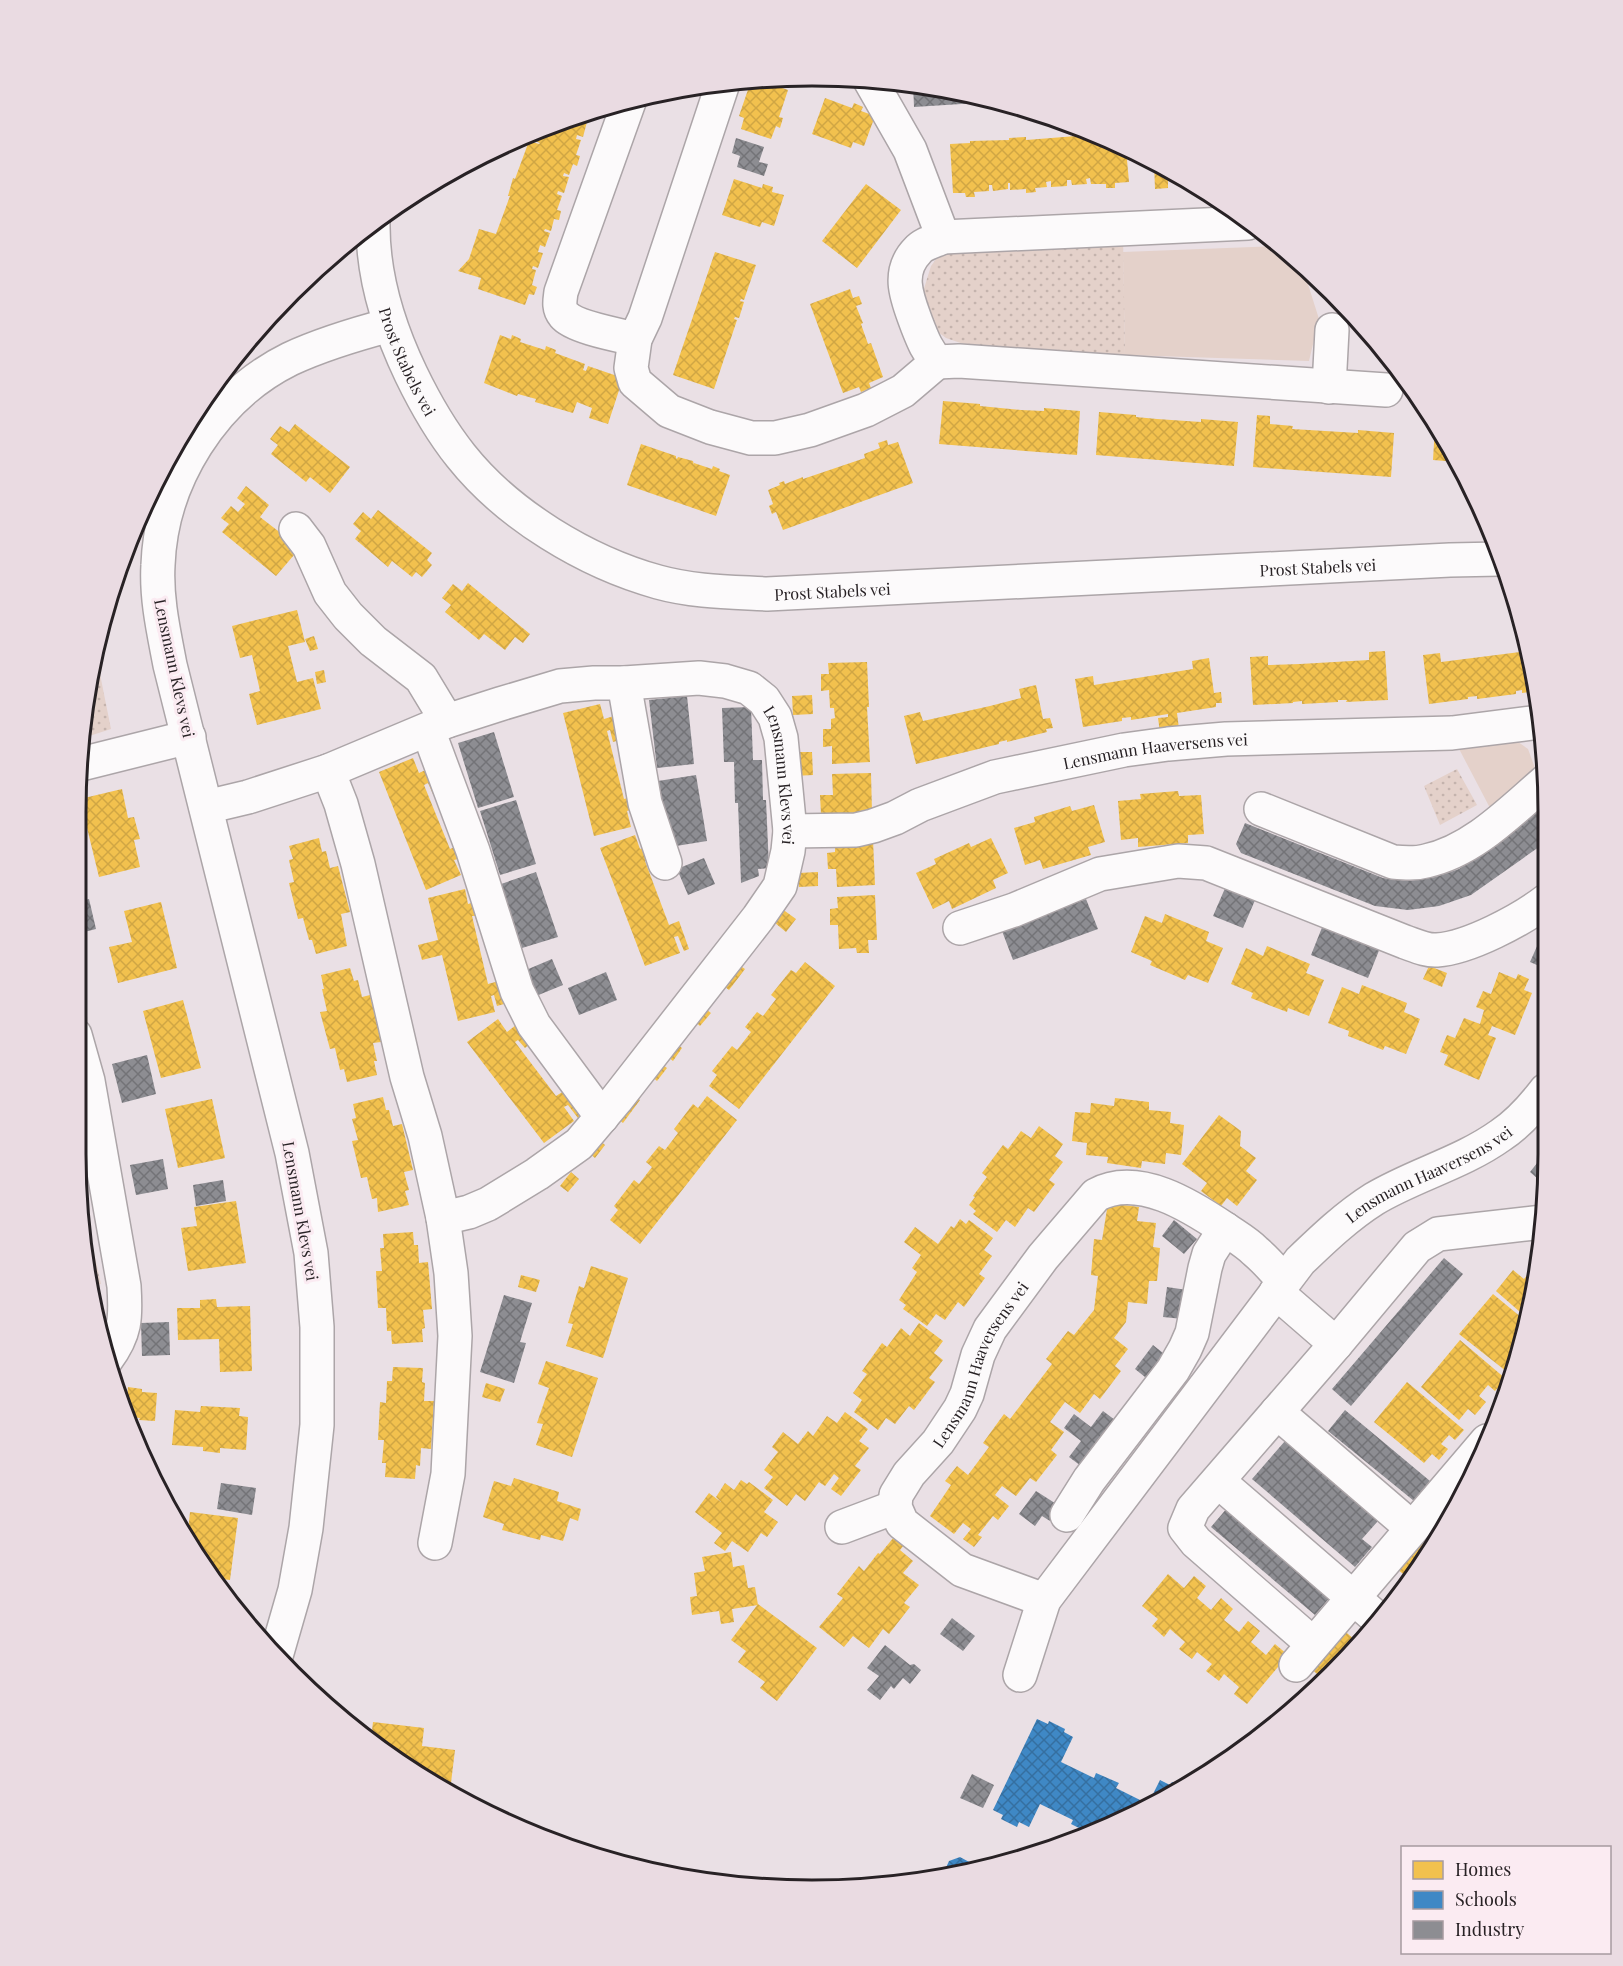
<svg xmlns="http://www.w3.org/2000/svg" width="1623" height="1966" font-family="'Playfair Display',serif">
<defs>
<pattern id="park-dots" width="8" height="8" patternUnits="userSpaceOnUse" patternTransform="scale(1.5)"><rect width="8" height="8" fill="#e4d1ca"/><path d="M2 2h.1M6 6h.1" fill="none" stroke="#c4b3ad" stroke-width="1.8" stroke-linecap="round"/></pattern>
<pattern id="homes-cross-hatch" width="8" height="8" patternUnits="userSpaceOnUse" patternTransform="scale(1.5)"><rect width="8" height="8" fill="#f2c14e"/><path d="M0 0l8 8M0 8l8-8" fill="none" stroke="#d0a644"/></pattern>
<pattern id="schools-cross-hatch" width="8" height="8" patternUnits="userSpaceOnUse" patternTransform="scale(1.5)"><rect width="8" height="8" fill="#3f88c5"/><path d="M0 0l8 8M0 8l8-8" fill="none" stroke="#356fa0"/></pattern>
<pattern id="industry-cross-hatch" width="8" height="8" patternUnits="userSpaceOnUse" patternTransform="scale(1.5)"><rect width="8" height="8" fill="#8d8d92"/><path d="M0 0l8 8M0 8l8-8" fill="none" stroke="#737377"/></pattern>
</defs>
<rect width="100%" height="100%" fill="#eae0e5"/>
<path fill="#e4d1ca" d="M1281,246L1301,262L1319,319L1309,361L1125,355L1123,252Z
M1511,737L1528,749L1535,768L1526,778L1490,808L1457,745Z"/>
<path fill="url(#park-dots)" d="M1123,236L1125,355L981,350L946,338L930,326L922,295L931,266L940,254L953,249Z
M95,649L111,729L80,739L89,667Z
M1457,769L1477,805L1440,825L1424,786Z
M80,1195H81L101,1284L92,1285Z"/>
<path fill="url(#homes-cross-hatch)" d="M752,78L788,90L779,117L783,118L780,128L776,126L771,139L741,129L744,118L739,116Z
M825,98L852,108L854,103L863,107L861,111L875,116L864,146L853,142L851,148L812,134Z
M591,111L588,120L582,118V120L587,122L583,137L577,135L576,139L581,140L576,155L580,156L577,166L573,164L569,175L564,173L563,176L569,177L564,193L558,191L557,194L562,196L557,210L561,211L559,220L554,219L551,231L545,229L544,231L550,233L545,247L540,245L538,252L543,253L538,268L533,266L532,269L536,270L532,285L537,287L534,295L529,294L525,305L478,289L481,278L458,271L469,259L479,229L496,234L510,196H508L513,178L515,179L529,141L539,144L540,143L535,141L538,131Z
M1089,133L1126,149L1129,182L1115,183V188H1106V184H1091L1090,178L1086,179L1087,184L1072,185L1071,180H1067V186L1051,187V181L1046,182L1047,187L1035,188L1036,192L1026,193V189L1010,190V183H1008V189L993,191L992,185H989V191L974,192L975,197H966L965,193H953L950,144L970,143V141L1009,140V138L1026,137V140L1089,135Z
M1154,162L1180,174L1187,178L1168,180V188L1155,189Z
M734,179L762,188L763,184L773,187L772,192L784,195L774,226L762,222L760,227L722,215Z
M866,184L901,210L857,268L822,241Z
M715,252L756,265L744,300L741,299L740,301L744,302L739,318L735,317L734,319L737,320L714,389L673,375Z
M850,289L853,298L859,296L862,304L856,306L863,323L861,324L868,344L871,343L883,377L869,383L871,388L861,392L859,387L843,393L810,304Z
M500,335L511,339L512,335L521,339L520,342L545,350L546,346L556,350L555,353L585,364L583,370L586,371L588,366L623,378L608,424L589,418L592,408L577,402L573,413L535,402L536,399L518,394L517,396L484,383Z
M943,401L980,404V406L1021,410L1044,411V408L1080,411L1077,455L939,444Z
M1099,412L1136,415V417L1157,419L1201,422V419L1238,422L1234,466L1096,455Z
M1257,415L1270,416V424L1293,426L1292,429L1358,433V430L1394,433L1391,477L1253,467Z
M295,424L350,467L330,493L310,477L306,482L271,454L278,445L270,439L280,426L289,432Z
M1435,426L1447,445V449H1449L1457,462L1433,460Z
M887,440L888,445L898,442L913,483L783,530L776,512L772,514L769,506L773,504L768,490L780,485L779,483L784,481L785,484L803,477V479L865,458L864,454L880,448L878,443Z
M641,444L676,456V458L677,459L678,457L693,461L694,465V463L712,469L713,466L720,469L719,471L730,475L716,516L627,485Z
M246,486L269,505L260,517L300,548L276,576L222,532L229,524L221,518L231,506L238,512L245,504L237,498Z
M378,510L432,553L427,560L432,565L422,577L416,572L412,577L392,561L388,567L355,539L361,531L353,524L363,512L371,519Z
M468,583L530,634L523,643L515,637L505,650L484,634L479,640L445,612L451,605L442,598L453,584L462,591Z
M297,610L305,642L288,646L297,682L313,678L321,709L257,725L249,694L260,691L252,655L240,658L232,626Z
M314,636L318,649L310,651L305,639Z
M1385,651L1388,700L1346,702L1347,700H1338V702L1302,704V701L1293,702V703L1253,705L1250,657L1268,656V665L1300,664L1369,660V652Z
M1528,651L1535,691L1522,693V690L1516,691V694L1477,699V696L1468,697V699L1429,704L1423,655L1440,653L1441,662Z
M1209,658L1214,693L1221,692L1222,703H1216V707L1177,713L1179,729L1160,732L1158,718L1168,717V714L1131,720V717L1122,718V721L1083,727L1075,679L1093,676L1094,685L1193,669L1192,661Z
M867,662L869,707H867L870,762L832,764V746L823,747V729H831V719L835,718L834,708H830L829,690L821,691V674H829L828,663Z
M324,670L326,682L317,684L315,672Z
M1036,685L1043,719L1050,718L1053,728L1046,729L1047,732L1007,742V740L999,742V744L916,764L904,716L920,712L923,721L990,706L1021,698L1019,689Z
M812,695L813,714L793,715L792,696Z
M600,704L604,719L614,716L620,740L613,742L610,730L607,731L624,799L634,796L640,819L633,821L630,810L627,811L631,827L594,836L563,713Z
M793,752H812L813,775L794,776Z
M413,758L419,773L430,768L439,791L433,794L428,783L424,785L450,849L460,845L458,859L454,860L461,875L426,890L379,772Z
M871,773L872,812L821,814L820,795H833L832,774Z
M122,789L128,818L134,817L140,839L134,840L140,867L99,877L80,799Z
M1178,791L1179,796L1201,795L1204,834L1188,835V843L1138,847V838L1121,840L1118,801L1141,799L1140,794Z
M1094,805L1105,842L1088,847L1091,855L1043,869L1040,860L1025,865L1014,828L1035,822L1034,817L1070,806L1072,811Z
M635,835L640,849L650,845L649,859L645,861L669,925L679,921L689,949L684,951L678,936L674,937L680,953L645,966L600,848Z
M319,838L322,852L326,851L330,868L338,866L350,912L341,914L347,946L316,954L312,940H309L303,918L298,919L289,883L294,882L289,860L293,859L289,846Z
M991,838L1008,873L993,880L996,888L952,909L949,901L933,909L916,873L936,864L934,859L969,843L971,847Z
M873,840L875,885L837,887L836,869H828L827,853L835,852V842Z
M818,872V886L799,887L798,873Z
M465,889L468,904L479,901L485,925L478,926L475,916H472L488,984L499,981L504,1004L497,1006L494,995L491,996L495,1012L458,1021L442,955L422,960L418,945L438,940L428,898Z
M875,895L877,940H868L869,953H857L856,948L839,949L838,925H830V909L838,908L837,897Z
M161,902L177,968L118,983L109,947L132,942L124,911Z
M778,906L796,919L786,932L769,918Z
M1165,914L1209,932L1206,941L1223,948L1208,983L1188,975L1185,980L1150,965L1152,961L1131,952L1145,916L1162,923Z
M1267,946L1310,964L1306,973L1324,980L1309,1016L1288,1008L1287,1012L1251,998L1253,993L1231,984L1246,948L1263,956Z
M805,962L835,986L739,1109L709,1086L717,1075L712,1071L732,1046L737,1050L751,1032L745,1027L757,1012L763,1016L776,999L771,995L791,970L796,973Z
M736,963L745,969L729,990L720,983Z
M1429,966L1447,973L1442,987L1423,979Z
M350,968L354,981L358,980L362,997L370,995L381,1042L373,1043L377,1061H374L377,1075L347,1082L344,1069L340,1070L335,1048L330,1049L320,1012L327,1011L322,989H324L321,975Z
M1499,972L1516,979L1518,974L1529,979L1524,990L1532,993L1515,1035L1492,1026L1488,1035L1496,1038L1479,1080L1444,1065L1448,1055L1440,1052L1447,1035L1455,1038L1464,1018L1480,1024L1484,1010L1476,1007L1483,991L1491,994Z
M1362,985L1407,1003L1404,1012L1420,1019L1406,1054L1385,1046L1383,1050L1348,1036L1349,1031L1328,1023L1342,987L1359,994Z
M183,1000L201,1068L161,1078L143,1011Z
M702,1006L711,1013L700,1026L692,1019Z
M498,1019L507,1032L516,1025L530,1044L525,1048L518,1040L515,1042L556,1096L564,1091L583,1115L578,1118L568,1105L564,1107L574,1121L544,1143L467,1042Z
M674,1042L682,1048L673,1061L664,1054Z
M659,1062L667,1068L657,1081L649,1074Z
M632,1094L640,1100L623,1123L615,1117Z
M707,1096L737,1120L640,1244L610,1220L618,1210L614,1206L634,1180L639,1184L652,1167L646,1162L659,1146L665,1150L678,1133L674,1129L693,1104L698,1108Z
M383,1097L386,1110H389L393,1126L402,1124L413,1170L404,1172L409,1190L405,1191L409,1205L378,1212L377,1198L372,1199L367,1177L361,1178L352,1141L358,1140L352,1119L356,1118L353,1104Z
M1115,1098L1149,1102V1110L1171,1112L1170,1123L1184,1125L1181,1155L1166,1153L1165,1164L1142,1161L1141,1168L1107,1163L1108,1157L1086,1155L1087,1143L1072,1141L1075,1112L1090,1113L1091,1103L1114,1106Z
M212,1099L225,1158L178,1168L165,1109Z
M1219,1115L1241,1131L1240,1146L1256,1158L1246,1171L1257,1180L1237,1206L1227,1198L1221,1206L1201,1191L1207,1183L1182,1164Z
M1039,1126L1063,1144L1055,1156L1063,1162L1049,1180L1055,1184L1034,1212L1028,1208L1015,1227L1006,1220L997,1232L973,1214L976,1211L969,1205L975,1197L973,1196L987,1177L982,1173L1003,1145L1008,1149L1021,1131L1031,1138Z
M598,1139L605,1145L595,1158L588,1152Z
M571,1172L579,1179L568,1192L560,1186Z
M236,1201L246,1263L188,1271L181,1228L197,1226L194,1207Z
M1108,1203L1139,1207L1137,1221L1156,1223L1153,1247L1160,1248L1157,1281H1149L1147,1304L1128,1302L1126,1322L1114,1338L1128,1349L1115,1366L1121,1371L1100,1399L1094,1394L1080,1413L1065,1402L1050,1422L1064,1432L1051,1450L1057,1455L1036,1482L1030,1478L1016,1496L1002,1486L995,1495L1009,1506L998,1520L993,1516L978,1535L982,1537L974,1547L963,1539L971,1529L963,1523L954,1534L930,1516L951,1485L945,1481L957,1466L968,1475L989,1447L983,1443L1004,1414L1010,1419L1052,1364L1046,1359L1068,1331L1074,1335L1094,1310L1098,1276L1091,1275L1094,1239L1102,1240Z
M960,1219L966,1224L969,1220L993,1238L984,1250L992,1256L979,1274L985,1278L964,1307L958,1302L945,1320L936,1314L927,1326L903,1309L906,1305L899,1300L917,1272L912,1268L921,1255L904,1242L915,1227L938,1244L951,1226L954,1228Z
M413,1232L414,1245H418L419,1263L428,1262L432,1309L423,1310L425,1328L422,1329L423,1342L392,1344L391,1331H387L386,1308H378L376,1271H382L380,1248H384L383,1234Z
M1536,1264L1532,1287L1527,1318L1496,1291L1513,1270L1524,1279Z
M591,1266L628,1278L603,1358L566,1346L573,1324L568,1323L579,1286L584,1288Z
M521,1275L540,1280L536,1292L518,1287Z
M1493,1294L1527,1322L1523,1345L1511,1375L1459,1334Z
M216,1299L217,1307L250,1306L252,1371L220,1372L219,1339L178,1340L177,1308H200V1300Z
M919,1323L943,1341L934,1353L943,1360L929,1378L935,1382L914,1410L909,1406L895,1424L886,1418L878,1430L854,1412L862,1400L853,1393L867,1374L862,1371L882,1343L887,1347L901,1328L910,1336Z
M1460,1340L1506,1379L1495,1391L1488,1385L1479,1396L1486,1402L1475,1415L1468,1409L1459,1420L1421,1387Z
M546,1361L598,1378L572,1457L536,1445L543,1424L537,1423L549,1388L538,1384Z
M393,1367L423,1368L422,1382L425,1383L424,1401H434L431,1449L421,1448L420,1466L416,1465L415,1479L385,1477L386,1463H382L384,1440H378L380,1402L386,1403L387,1381H392Z
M1407,1382L1464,1430L1455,1440L1449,1435L1441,1444L1448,1449L1439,1460L1432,1454L1424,1463L1374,1422Z
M486,1383L505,1389L500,1402L482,1397Z
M128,1387L142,1389V1392L157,1393L155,1421L139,1420L140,1418L130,1417L126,1407Z
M201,1406L240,1408L239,1416L248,1417L246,1450L220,1448V1453L203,1451V1447L172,1445L175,1410L200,1412Z
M845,1412L868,1429L859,1441L869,1448L855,1466L861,1470L841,1496L831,1489L839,1478L834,1474L825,1486L819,1482L805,1501L796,1494L787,1506L764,1488L773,1477L764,1470L778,1452L772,1447L783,1432L798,1444L808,1431L813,1436L827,1416L837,1423Z
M514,1478L559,1492L557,1501L581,1509L578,1521L570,1518L563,1541L541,1535L540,1540L502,1530L504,1524L483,1517L494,1481L511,1486Z
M741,1480L747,1484L749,1482L773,1500L764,1512L778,1522L767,1537L761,1533L748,1552L732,1541L725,1551L714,1543L722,1533L695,1512L709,1493L721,1502L716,1497L725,1483L734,1490Z
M190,1512L238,1518L230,1580L214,1578L187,1541Z
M1428,1529L1435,1535L1407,1577L1397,1569Z
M894,1537L904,1545L900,1550L913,1561L903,1573L919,1585L904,1603L910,1607L889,1634L883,1629L869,1648L853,1636L844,1647L819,1627L843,1598L837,1594L859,1566L864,1571L878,1553L880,1554Z
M731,1552L733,1567L744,1565L748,1588L755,1587L758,1605L732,1609L734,1622L721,1624L719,1611L692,1615L690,1597L697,1596L694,1573L705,1571L702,1557Z
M1168,1574L1184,1588L1194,1576L1206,1586L1197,1598L1211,1610L1221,1598L1233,1609L1224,1620L1239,1632L1248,1621L1260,1631L1251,1642L1266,1655L1275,1644L1288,1655L1247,1704L1234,1694L1239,1687L1224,1674L1219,1681L1206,1671L1212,1664L1197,1652L1192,1659L1179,1649L1185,1642L1170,1629L1164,1637L1152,1626L1158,1619L1142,1606Z
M758,1604L817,1648L777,1701L760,1688L765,1682L738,1662L746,1651L731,1640Z
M1340,1627L1355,1640L1365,1629L1370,1633L1365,1640L1323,1679L1309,1667Z
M373,1722L424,1728L422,1746L455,1750L450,1791L403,1767L371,1739Z"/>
<path fill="url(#schools-cross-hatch)" d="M1037,1719L1048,1724L1049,1721L1065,1729L1064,1732L1073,1737L1061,1762L1094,1778L1096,1773L1119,1783L1116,1788L1148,1804L1160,1780L1170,1785L1172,1782L1183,1787L1137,1815L1087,1832L1071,1824L1073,1820L1040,1804L1029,1827L1019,1822L1017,1827L1001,1819L1003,1815L993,1810Z
M960,1857L971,1863L974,1870L956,1877H946L944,1872L949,1861Z"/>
<path fill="url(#industry-cross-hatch)" d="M913,82L993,101V102L914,107Z
M736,138L764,147L759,162L768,164L764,176L737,167L740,156L732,153Z
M687,696L694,764L657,768L649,700Z
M751,707L753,760H762L763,800H766L769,868L758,869L759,876L741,883L738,803H735L734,762H724L722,708Z
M494,732L514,797L478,808L458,743Z
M696,775L707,841L670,847L658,781Z
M516,800L536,864L500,875L480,811Z
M1546,805V842L1471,895L1439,906L1408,910L1375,906L1241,853L1236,844L1245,823L1383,878L1409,881L1435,877L1459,869Z
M704,858L715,884L688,895L677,869Z
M536,872L558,937L522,948L501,884Z
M1226,886L1256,898L1243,928L1213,916Z
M89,899L96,929L76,934V902Z
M1086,899L1098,929L1013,960L1002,931Z
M1323,925L1380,948L1368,978L1311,955Z
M1546,926V969L1530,962Z
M552,959L563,985L536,996L526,970Z
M606,972L617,1000L579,1015L568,988Z
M147,1055L156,1094L122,1103L112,1064Z
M1546,1152V1186L1530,1172Z
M163,1159L168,1189L136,1195L130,1165Z
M223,1180L226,1201L196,1206L193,1185Z
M1174,1220L1197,1239L1184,1254L1162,1236Z
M1444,1258L1463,1274L1351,1406L1332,1389Z
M1167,1287L1187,1290L1183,1319L1163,1317Z
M504,1295L532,1303L520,1342L526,1343L514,1383L480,1372Z
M169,1322L170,1355L142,1356L141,1323Z
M1153,1345L1168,1357L1150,1381L1135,1369Z
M1345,1410L1430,1481L1414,1501L1328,1431Z
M1103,1411L1119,1423L1085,1469L1069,1457L1081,1441L1064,1428L1074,1414L1091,1427Z
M1285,1441L1378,1521L1362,1539L1372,1547L1355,1567L1252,1479Z
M221,1483L256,1488L252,1515L217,1509Z
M1036,1491L1061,1507L1050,1521L1042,1516L1035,1526L1019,1514Z
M1228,1507L1332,1595L1315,1615L1211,1527Z
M952,1618L975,1636L963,1651L940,1634Z
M885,1645L910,1665L914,1664L921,1670L910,1684L903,1678L894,1689L891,1686L880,1700L867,1690L879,1676L867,1668Z
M972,1774L994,1785L983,1808L960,1798Z"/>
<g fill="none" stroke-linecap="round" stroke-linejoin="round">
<g stroke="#aca5a8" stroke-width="36">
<g id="minor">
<path d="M870,80L910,150L943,237C935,241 923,244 918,250C895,273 908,300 917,325C923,340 926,349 937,362L959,361L1386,390"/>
<path d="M723,83L645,318L635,339L631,368L635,382L669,411L710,427L751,438H775L810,430L866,410L903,391L937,362"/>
<path d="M630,99L561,292C560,300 558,308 564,315C574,327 618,335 635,339"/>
<path d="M943,237L1248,223"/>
<path d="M1329,387L1332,330"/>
<path d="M296,529L309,546L330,593L348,616L373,641L421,678L447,721"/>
<path d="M624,683L645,803L665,863"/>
<path d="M428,730L473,851L517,991L534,1025L602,1117"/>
<path d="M77,765L189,737"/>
<path d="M328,771L341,804L358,864L407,1077L425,1136L443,1218L451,1273L455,1336L448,1474L435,1543"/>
<path id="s1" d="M206,807L248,797L328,771L447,721L500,704L560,686L594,683H624L699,678L725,681L749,688L764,700L775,717L781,738L790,831L788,851L780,886L758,918L616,1100L579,1144L537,1174L488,1204L469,1212L443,1218"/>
<path d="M1261,809L1393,862C1404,863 1415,864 1426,861C1473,851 1511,811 1546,781"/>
<path id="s2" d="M790,831L856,830L873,826L895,818L920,805L995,777L1124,750L1168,744L1226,739L1452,733L1540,722"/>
<path d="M960,928L1014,910L1100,874L1178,861L1206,863L1405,942C1414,945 1427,951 1437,950C1469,948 1521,920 1546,901"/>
<path d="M75,1035L88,1081L124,1286C126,1318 126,1333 106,1360"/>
<path d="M1276,1292L1336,1344L1417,1247L1438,1234L1543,1222"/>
<path d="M1277,1412L1412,1528"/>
<path d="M1218,1481L1379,1620"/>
<path d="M1067,1515L1089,1480L1173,1370L1185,1349L1192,1333L1205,1268L1209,1254L1225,1229"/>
<path d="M842,1527L895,1507"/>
<path id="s3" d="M1044,1600L962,1570L902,1523L895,1507L896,1495L909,1474L938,1442L960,1409L967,1394L978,1355L990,1329L1043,1257L1096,1195C1138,1172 1191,1206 1225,1229C1235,1236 1246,1242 1255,1251C1266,1260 1275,1271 1284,1281"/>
<path d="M1313,1644L1196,1542L1185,1528L1193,1509L1336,1344"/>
<path d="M1296,1665L1487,1441"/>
<path id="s4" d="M1020,1675L1044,1600L1300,1261C1323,1239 1347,1216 1374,1199C1414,1175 1462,1163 1501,1135C1519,1123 1533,1107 1546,1090"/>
</g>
</g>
<g stroke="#aca5a8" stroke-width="36">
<g id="tertiary">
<path id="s5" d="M373,221C372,275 388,326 411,374C425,403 441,431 461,456C508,515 586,562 658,582C694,592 731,592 767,594L1450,560L1500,559"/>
<path d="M276,1656L295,1590L306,1528L317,1425V1327L311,1253L292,1153L170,665C164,633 156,599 158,565C161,481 213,397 290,359C322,344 356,334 390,325"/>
</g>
</g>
<use href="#minor" stroke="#fcfafb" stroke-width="33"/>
<use href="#tertiary" stroke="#fcfafb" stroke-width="33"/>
</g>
<g text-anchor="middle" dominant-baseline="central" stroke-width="6" stroke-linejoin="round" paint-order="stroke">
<g font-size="16" fill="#282225" stroke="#fbebf2">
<text stroke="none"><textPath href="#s5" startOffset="146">Prost Stabels vei</textPath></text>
<text stroke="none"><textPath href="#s5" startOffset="1154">Prost Stabels vei</textPath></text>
<text stroke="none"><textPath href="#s5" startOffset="668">Prost Stabels vei</textPath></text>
<text transform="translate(175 668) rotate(78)">Lensmann Klevs vei</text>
<text stroke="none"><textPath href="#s2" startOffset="378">Lensmann Haaversens vei</textPath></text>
<text stroke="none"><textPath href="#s1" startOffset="663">Lensmann Klevs vei</textPath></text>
<text stroke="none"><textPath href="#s4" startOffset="660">Lensmann Haaversens vei</textPath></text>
<text transform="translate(301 1211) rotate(80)">Lensmann Klevs vei</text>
<text stroke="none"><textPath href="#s3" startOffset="350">Lensmann Haaversens vei</textPath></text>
</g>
</g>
<path d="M0 0H1623V1966H0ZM812 86H812A726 726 0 0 1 1538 812V1154A726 726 0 0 1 812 1880H812A726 726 0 0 1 86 1154V812A726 726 0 0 1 812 86Z" fill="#eadbe2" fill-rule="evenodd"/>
<path fill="none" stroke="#282225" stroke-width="3" d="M812 86H812A726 726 0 0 1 1538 812V1154A726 726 0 0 1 812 1880H812A726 726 0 0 1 86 1154V812A726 726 0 0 1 812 86Z"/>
<rect x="1401" y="1846" width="210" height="108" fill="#fbebf2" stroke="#a79ba0" stroke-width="1.5"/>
<rect x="1413" y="1861" width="30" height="18" fill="#f2c14e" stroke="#a79ba0" stroke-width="1.5"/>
<text x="1455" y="1876" font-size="18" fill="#282225">Homes</text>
<rect x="1413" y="1891" width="30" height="18" fill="#3f88c5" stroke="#a79ba0" stroke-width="1.5"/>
<text x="1455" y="1906" font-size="18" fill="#282225">Schools</text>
<rect x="1413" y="1921" width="30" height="18" fill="#8d8d92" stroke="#a79ba0" stroke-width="1.5"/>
<text x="1455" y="1936" font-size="18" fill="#282225">Industry</text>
</svg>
